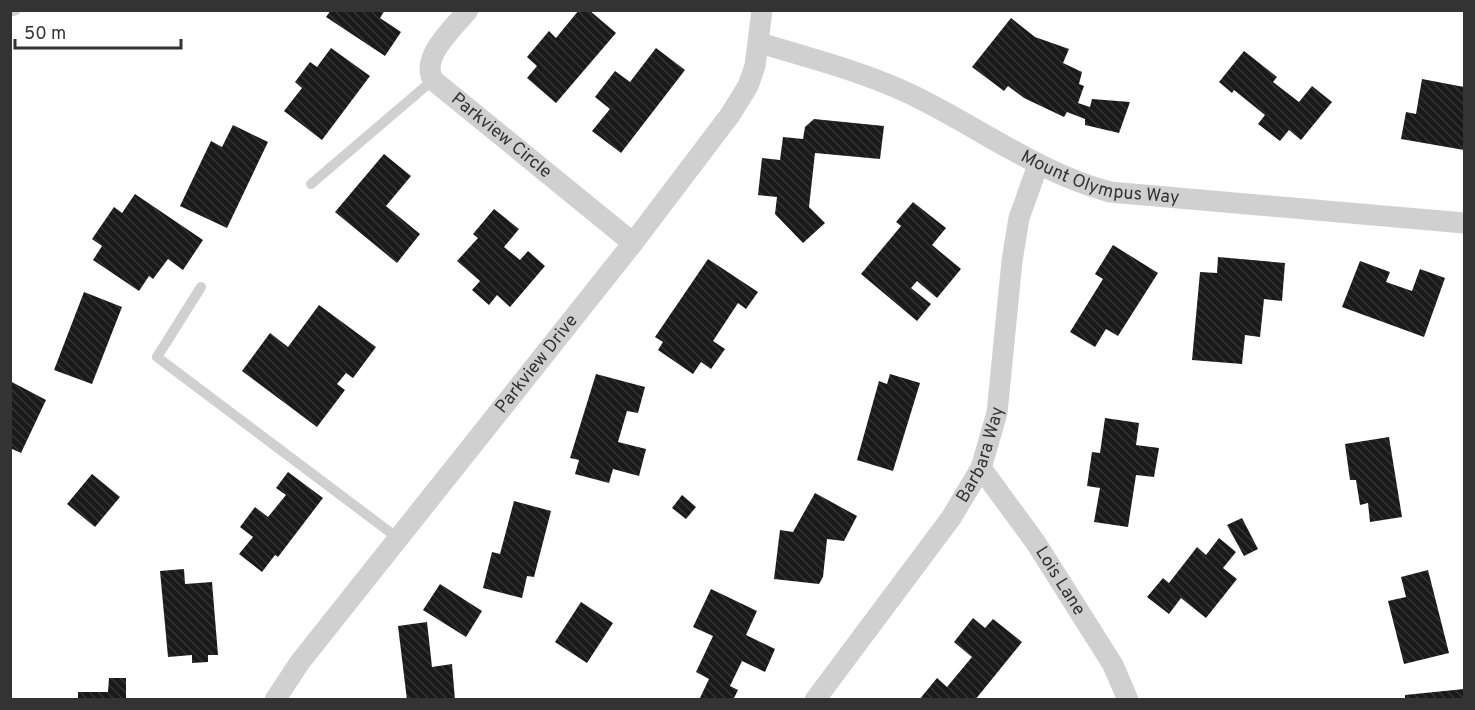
<svg xmlns="http://www.w3.org/2000/svg" width="1475" height="710" font-family="Overpass,sans-serif">
<defs>
<pattern id="building-back-hatch" width="6" height="6" patternUnits="userSpaceOnUse" patternTransform="scale(1.5)"><rect width="6" height="6" fill="#1a1a1a"/><path d="M-1 5l2 2M0 0l6 6M5-1l2 2" fill="none" stroke="#333"/></pattern>
</defs>
<rect width="100%" height="100%" fill="#fff"/>
<path fill="url(#building-back-hatch)" d="M331,10H385L380,18L401,32L385,56L326,17Z
M579,10H589L616,33L556,103L527,78L537,66L527,57L549,31L556,38Z
M1011,18L1035,37L1069,49L1063,63L1082,72L1079,84L1084,86L1078,103L1090,107L1092,99L1130,102L1119,133L1085,125V119L1067,112L1064,117L1024,98L1008,86L1004,91L972,67Z
M331,48L370,76L322,140L284,111L302,88L295,82L310,62L317,67Z
M656,48L685,70L621,153L592,131L610,109L595,97L615,71L630,82Z
M1244,51L1277,77L1273,82L1299,102L1312,86L1332,102L1301,140L1289,130L1280,141L1258,124L1265,115L1234,90L1232,93L1219,82Z
M1422,79L1464,87V150L1401,139L1406,112L1416,114Z
M814,119L884,126L880,159L815,153L809,207L825,223L803,243L775,214L777,197L758,195L762,158L780,160L783,137L803,139L805,127Z
M233,125L268,142L227,228L180,206L211,141L222,147Z
M384,154L411,176L386,206L420,234L397,263L335,212Z
M135,194L203,240L183,270L168,259L153,279L149,276L139,291L93,260L102,246L92,239L114,207L122,213Z
M913,202L946,228L932,245L961,269L937,298L917,281L911,288L931,304L917,321L861,274L901,226L896,222Z
M494,209L519,229L504,247L520,260L528,251L545,266L510,307L497,295L489,305L472,290L480,281L457,261L478,238L473,234Z
M1113,245L1158,273L1118,336L1106,329L1095,347L1070,332L1103,279L1095,274Z
M1218,257L1285,263L1282,301L1264,299L1260,337L1245,335L1242,364L1192,360L1200,272L1217,273Z
M708,259L758,292L746,309L738,303L713,341L725,349L711,369L701,362L693,374L658,350L663,342L655,337Z
M1360,261L1390,272L1386,282L1412,291L1420,269L1445,278L1424,337L1342,307Z
M84,292L122,307L92,384L54,370Z
M319,305L376,347L353,378L346,373L337,384L345,390L317,427L242,371L270,333L288,347Z
M596,374L645,387L638,413L627,411L618,442L646,449L639,476L613,469L609,483L575,474L579,460L570,458Z
M890,374L920,383L893,471L857,460L879,381L887,384Z
M10,381L46,400L21,453L10,448Z
M1105,418L1139,423L1136,445L1159,448L1154,477L1136,475L1128,527L1094,522L1100,488L1087,486L1092,452L1100,453Z
M1389,437L1402,517L1370,522L1368,503L1360,505L1356,480H1350L1345,444Z
M288,472L323,498L278,557L275,555L262,572L239,554L253,537L240,527L255,507L268,517L286,495L276,488Z
M92,474L120,497L95,527L67,504Z
M815,493L857,516L844,541L827,539L823,577L819,584L774,579L780,530L793,532Z
M682,495L696,507L686,519L672,508Z
M514,501L551,511L534,577L527,576L522,598L483,588L492,552L500,554Z
M1242,518L1258,549L1244,556L1227,525Z
M1219,538L1236,552L1223,568L1237,579L1206,618L1181,598L1169,614L1147,597L1163,578L1169,583L1197,547L1206,555Z
M184,569L185,584L212,582L218,655H208V662L192,663V655L168,657L160,571Z
M1428,570L1449,653L1404,664L1388,601L1406,597L1401,577Z
M440,584L482,611L466,637L423,610Z
M711,589L757,611L746,635L775,649L765,672L742,661L730,686L738,690L733,700H699L709,679L696,672L713,636L693,627Z
M581,602L613,623L587,663L555,642Z
M973,618L985,628L993,619L1022,642L975,700H919L937,678L947,687L972,657L954,642Z
M427,622L432,667L452,664L455,700H407L398,626Z
M109,678H126V700H78V692H108Z
M1464,689V700H1405V695Z"/>
<g fill="none" stroke-linecap="round" stroke-linejoin="round">
<path stroke="#d0d0d0" stroke-width="10" d="M10,12L16,10
M311,184L433,80
M201,287L157,357L399,539"/>
<g stroke="#d0d0d0" stroke-width="21">
<path id="s1" d="M468,10C454,28 420,56 433,80L633,243"/>
<path id="s2" d="M760,43C809,58 861,71 908,93C976,125 1036,172 1110,192L1464,223"/>
<path id="s3" d="M981,468L1036,543L1113,665L1128,700"/>
<path id="s4" d="M275,700L300,662L633,243L730,115L748,86L755,66L762,10"/>
<path id="s5" d="M815,700L951,518L981,468L997,413L1012,261L1019,218L1038,165"/>
</g>
</g>
<g text-anchor="middle" dominant-baseline="central" stroke-width="6" stroke-linejoin="round" paint-order="stroke">
<g font-size="18" fill="#333" stroke="#fff">
<text stroke="none"><textPath href="#s1" startOffset="171">Parkview Circle</textPath></text>
<text stroke="none"><textPath href="#s2" startOffset="369">Mount Olympus Way</textPath></text>
<text stroke="none"><textPath href="#s4" startOffset="426">Parkview Drive</textPath></text>
<text stroke="none"><textPath href="#s5" startOffset="298">Barbara Way</textPath></text>
<text stroke="none"><textPath href="#s3" startOffset="138">Lois Lane</textPath></text>
</g>
</g>
<rect width="1475" height="710" fill="none" stroke="#333333" stroke-width="24"/>
<path d="M15 39v9h166v-9" fill="none" stroke="#333333" stroke-width="3"/>
<text x="24" y="39" font-size="18" fill="#333333" stroke="#ffffff" stroke-width="4.5" paint-order="stroke">50 m</text>
</svg>
